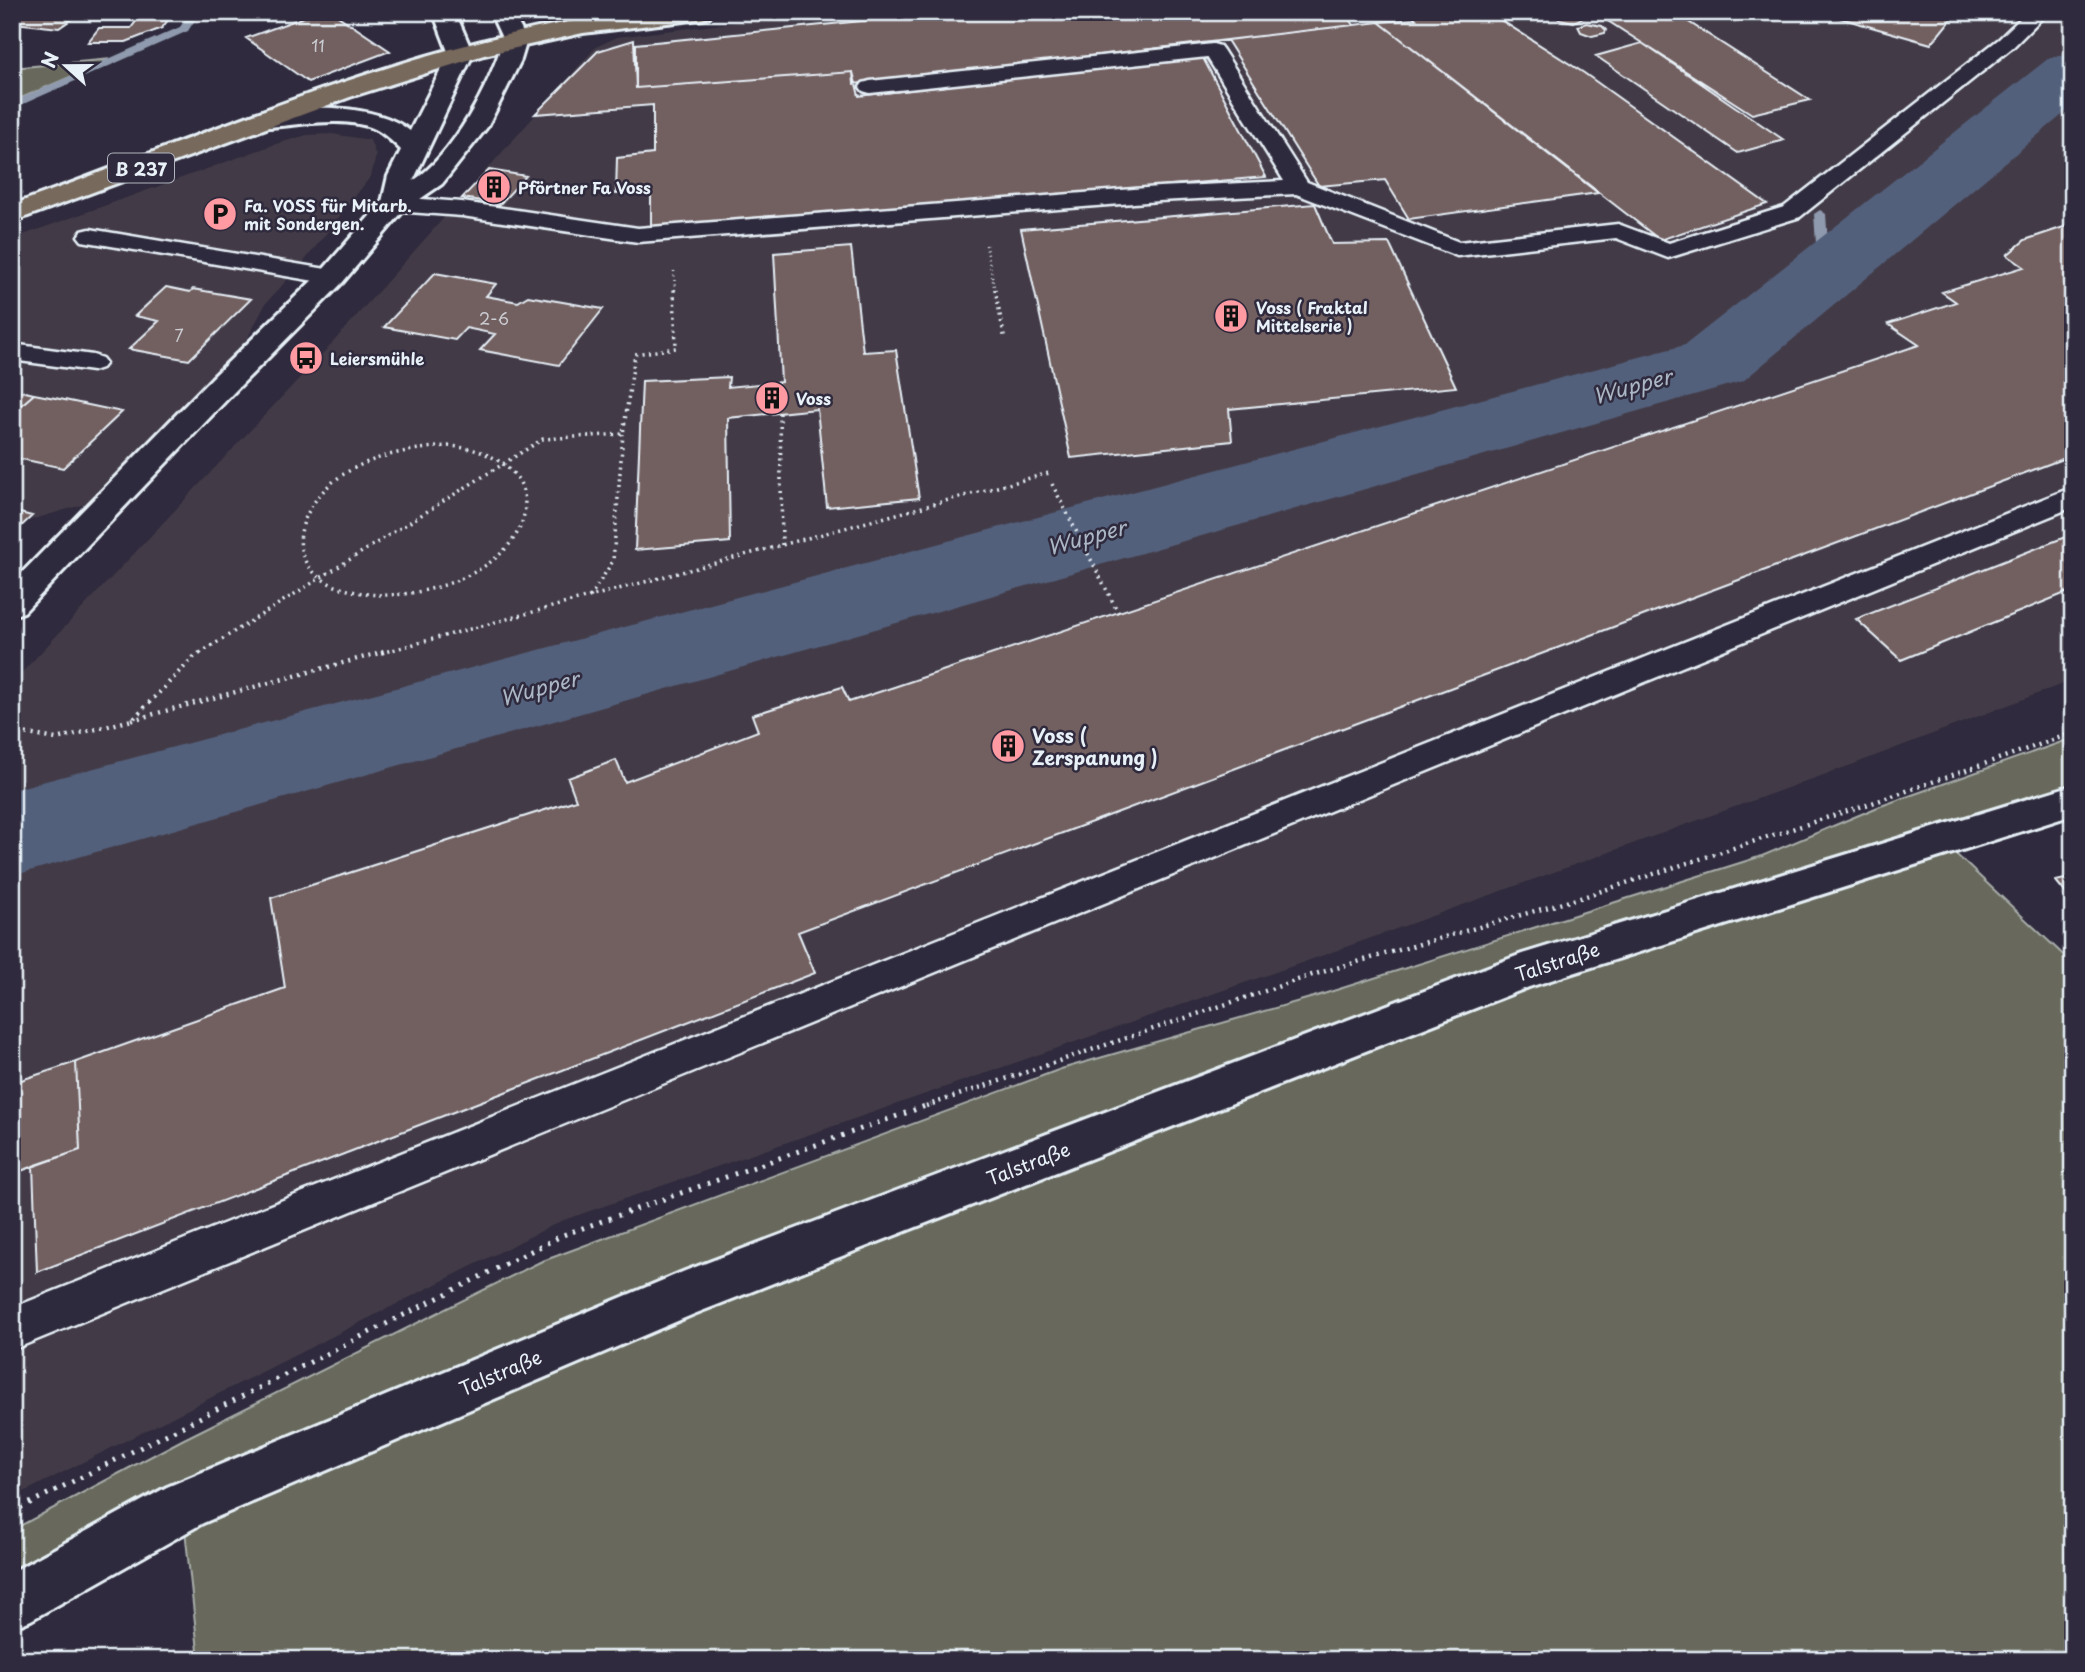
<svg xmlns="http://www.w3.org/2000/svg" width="2085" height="1672" font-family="'Playpen Sans',sans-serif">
<rect width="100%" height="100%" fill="#2f2a3d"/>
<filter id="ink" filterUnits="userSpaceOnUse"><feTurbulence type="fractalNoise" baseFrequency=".0143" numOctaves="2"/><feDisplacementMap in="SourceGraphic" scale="14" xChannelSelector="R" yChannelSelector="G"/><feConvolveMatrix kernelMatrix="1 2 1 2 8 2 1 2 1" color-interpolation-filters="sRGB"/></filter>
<g filter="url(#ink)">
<path fill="#433a47" d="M822,12H2073V680L1854,764L1307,961L561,1221L12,1498V683L327,349L596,47L617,37Z
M332,134L370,140L376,156L371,176L306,259L266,303L223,385L116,495L27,521L12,535V239L276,144L307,135Z"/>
<path fill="#67695b" stroke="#a8adaa" stroke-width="2" d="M112,59L12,102V68Z
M2073,738V800L1942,841L2073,964V1660H199L180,1483L12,1575V1530L182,1440L540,1262L1061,1069L1317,996L1762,856L1878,807Z"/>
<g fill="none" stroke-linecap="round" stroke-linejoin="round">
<path fill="#8f9aae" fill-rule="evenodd" d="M190,12H200L188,31L12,109V102L180,27Z
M1820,210L1826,214L1830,274L1824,278L1818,274L1814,214Z"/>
<path fill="#53607c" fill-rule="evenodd" d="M2073,52V106L1743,381L12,876V790L1685,345L2049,58Z"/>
</g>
<path fill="#725e5f" stroke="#e8f1f8" stroke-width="2" d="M12,12H82L59,28L14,23L17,20L12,19Z
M143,12H174L162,28L126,42H88L99,28H131Z
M318,12H332L390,51L308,82L246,38Z
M950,12H1344L1354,25L854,84L853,72L636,88V44Z
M1409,12H1488L1584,73L1767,204L1660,240L1379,22L1416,19Z
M1583,12L1585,17L1574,22L1559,19L1553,13Z
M1594,12H1673L1810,100L1752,114Z
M1819,12H1957L1931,44Z
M1379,22L1598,193L1409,219L1385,180L1319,186L1227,40Z
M1586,23L1602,26L1606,30L1605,33L1592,36L1581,32L1578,26Z
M634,40L636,88L853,72L859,96L1202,56L1266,177L651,229V191L616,194L617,158L653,154V105L535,114L598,51Z
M1642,43L1784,140L1738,153L1596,56Z
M489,170L526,176L500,204L462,198Z
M1315,204L1332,244L1389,243L1456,387L1229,409L1232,441L1071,458L1021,229Z
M2073,224V455L798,932L815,973L37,1272L33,1166L80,1150L76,1062L285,988L271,898L576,800L568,778L616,760L625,782L758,731L752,715L842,687L849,702L1919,345L1888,324L1956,302L1942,292L2024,267L2007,255L2025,240Z
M851,247L863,352L896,350L919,498L827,507L817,409L728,418L730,542L635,550L642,381L729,377L728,387L781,382L774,253Z
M435,273L496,284L486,296L518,302L528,296L603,309L559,365L480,350L495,334L466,328L455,340L384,327Z
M166,287L190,292L193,289L251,299L189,360L129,349L159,321L135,316Z
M12,389L34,394L12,413Z
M34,394L55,398L122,412L63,468L12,457V413Z
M12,511L32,516L12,535Z
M2073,534V590L1901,660L1856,619Z
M2073,877V902L2056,881Z
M76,1062L80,1150L12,1174V1083Z"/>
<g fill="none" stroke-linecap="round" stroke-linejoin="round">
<g stroke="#e8f1f8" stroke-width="5">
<path id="service" d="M2027,12H2048L2013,47L1800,217L1668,258L1616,238L1457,256L1296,194L1159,201L638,242L462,216L395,211L387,209L384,204L387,199L395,197L462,202L638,228L1159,187L1284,181L1207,57L870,93L863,91L860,87L863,83L870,81L1213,44L1220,46L1223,50L1307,182L1459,242L1618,224L1669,243L1784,207L1999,39Z
M90,229L332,270L340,272L344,277L340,282L332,284L82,241L78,236L82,231Z
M12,344L93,355L102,358L106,363L102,368L93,371L12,360Z
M2073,487V507L12,1350V1308Z"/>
</g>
<g stroke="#e8f1f8" stroke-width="6">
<path id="minor" d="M578,12H600L608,24L605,29H589Z
M2073,785V815L1529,987L694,1314L203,1523L31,1620L12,1628V1572L167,1487L685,1271L1522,954Z"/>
</g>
<g stroke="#e8f1f8" stroke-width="6">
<path id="secondary" d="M433,12H455L473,54L413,181C453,155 490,85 503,40L490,12H512L527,40L521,60L488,126L442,184L404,210L342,283L234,392L24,612L12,616V583L212,378L322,271L382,202L388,176L401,150C393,142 385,134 375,129C345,116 301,125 269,127L260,125L257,120L260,115C302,104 376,103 410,131L449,54Z"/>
</g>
<g stroke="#e8f1f8" stroke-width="6">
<path id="primary" d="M636,12H712L709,17L701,19L583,33L484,55L350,97L12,222V205C216,132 419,37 636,12Z"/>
</g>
<path stroke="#e8f1f8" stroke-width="2.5" stroke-dasharray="1 3.5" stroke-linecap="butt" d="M986,245L995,291
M674,271L675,291"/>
<path stroke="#e8f1f8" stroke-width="3.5" stroke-dasharray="2 4.5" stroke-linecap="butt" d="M995,289L1005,340
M780,413L782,545
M448,446C475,448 495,454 514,474C525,486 527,503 523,519C507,575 414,603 362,593C340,589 320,583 307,564C298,551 299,533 305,519C329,463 394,450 448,446Z
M1052,484L1119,614
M590,597L613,561L623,434
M200,653L543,439L623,434L635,354L676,348L674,289
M381,653L1049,473"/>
<path stroke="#e8f1f8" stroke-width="4.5" stroke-dasharray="2 5" stroke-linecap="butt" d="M132,720L387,651
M12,731L56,739L132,720L194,657L203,651
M926,1106L1312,975L1580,898L1872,803L2073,733"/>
<path stroke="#e8f1f8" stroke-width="5" stroke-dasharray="2.5 7" stroke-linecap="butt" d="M12,1512L563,1235L931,1104"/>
<use href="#service" fill="#2f2a3d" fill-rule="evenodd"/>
<use href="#minor" fill="#2f2a3d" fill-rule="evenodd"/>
<use href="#secondary" fill="#2f2a3d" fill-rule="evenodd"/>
<use href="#primary" fill="#77695c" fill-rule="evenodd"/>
</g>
</g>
<defs>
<g id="building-disc" transform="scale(1.75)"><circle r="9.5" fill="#ff9aa2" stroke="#2f2a3d"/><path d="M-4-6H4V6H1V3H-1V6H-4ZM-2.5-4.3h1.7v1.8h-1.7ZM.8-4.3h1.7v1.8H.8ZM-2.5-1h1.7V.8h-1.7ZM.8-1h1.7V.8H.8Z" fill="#111"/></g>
<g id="parking-disc" transform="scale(1.75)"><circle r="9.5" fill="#ff9aa2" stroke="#2f2a3d"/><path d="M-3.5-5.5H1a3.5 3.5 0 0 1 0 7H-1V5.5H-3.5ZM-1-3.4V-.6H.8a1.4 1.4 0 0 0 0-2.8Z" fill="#111"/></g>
<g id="bus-disc" transform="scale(1.75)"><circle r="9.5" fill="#ff9aa2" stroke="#2f2a3d"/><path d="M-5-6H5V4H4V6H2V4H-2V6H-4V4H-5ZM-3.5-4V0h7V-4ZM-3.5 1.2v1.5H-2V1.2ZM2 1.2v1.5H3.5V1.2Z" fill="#111"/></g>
</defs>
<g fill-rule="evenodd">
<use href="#building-disc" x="494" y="187"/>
<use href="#parking-disc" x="220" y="214"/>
<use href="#building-disc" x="1231" y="316"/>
<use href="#bus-disc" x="306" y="358"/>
<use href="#building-disc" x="772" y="398"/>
<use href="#building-disc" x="1008" y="746"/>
</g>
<g text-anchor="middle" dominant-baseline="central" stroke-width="5" stroke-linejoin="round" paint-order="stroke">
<g font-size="16" fill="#caccd2">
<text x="318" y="45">11</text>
<text x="494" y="318">2-6</text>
<text x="179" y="335">7</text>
</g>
<g font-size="16" font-weight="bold" fill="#e8f1f8" stroke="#2f2a3d" text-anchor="start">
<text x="518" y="187">Pförtner Fa Voss</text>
<text x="244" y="205">Fa. VOSS für Mitarb.<tspan x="244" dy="18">mit Sondergen.</tspan></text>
<text x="1256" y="307">Voss ( Fraktal<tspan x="1256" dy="18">Mittelserie )</tspan></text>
<text x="330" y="358">Leiersmühle</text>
<text x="796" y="398">Voss</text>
</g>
<rect fill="#2f2a3d" stroke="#b0b5c0" stroke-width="2" x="108" y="153.5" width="66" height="29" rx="5"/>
<g font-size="18" font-weight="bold" fill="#e8f1f8">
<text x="141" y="168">B 237</text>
</g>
<g font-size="19" font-weight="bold" fill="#e8f1f8" stroke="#2f2a3d" text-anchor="start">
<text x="1032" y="735">Voss (<tspan x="1032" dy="22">Zerspanung )</tspan></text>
</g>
<g font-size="19" fill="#e8f1f8" stroke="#2f2a3d">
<text transform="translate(1557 961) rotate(-18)">Talstraße</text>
<text transform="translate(1028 1163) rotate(-21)">Talstraße</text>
<text transform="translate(500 1372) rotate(-23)">Talstraße</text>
</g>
<g font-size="21" font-style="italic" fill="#acb7c6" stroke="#2f2a3d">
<text transform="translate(1632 385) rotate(-15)">Wupper</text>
<text transform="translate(1086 536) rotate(-15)">Wupper</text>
<text transform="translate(539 687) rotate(-15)">Wupper</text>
</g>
</g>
<rect width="2085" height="1672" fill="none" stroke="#2f2a3d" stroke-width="42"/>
<rect x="21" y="21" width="2043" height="1630" fill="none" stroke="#e8f1f8" stroke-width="2.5" filter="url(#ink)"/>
<g transform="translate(66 66) rotate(291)" stroke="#2f2a3d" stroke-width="5" paint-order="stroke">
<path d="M0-5L12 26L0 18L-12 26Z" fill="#e8f1f8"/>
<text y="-10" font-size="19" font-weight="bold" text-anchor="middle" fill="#e8f1f8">N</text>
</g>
</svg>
